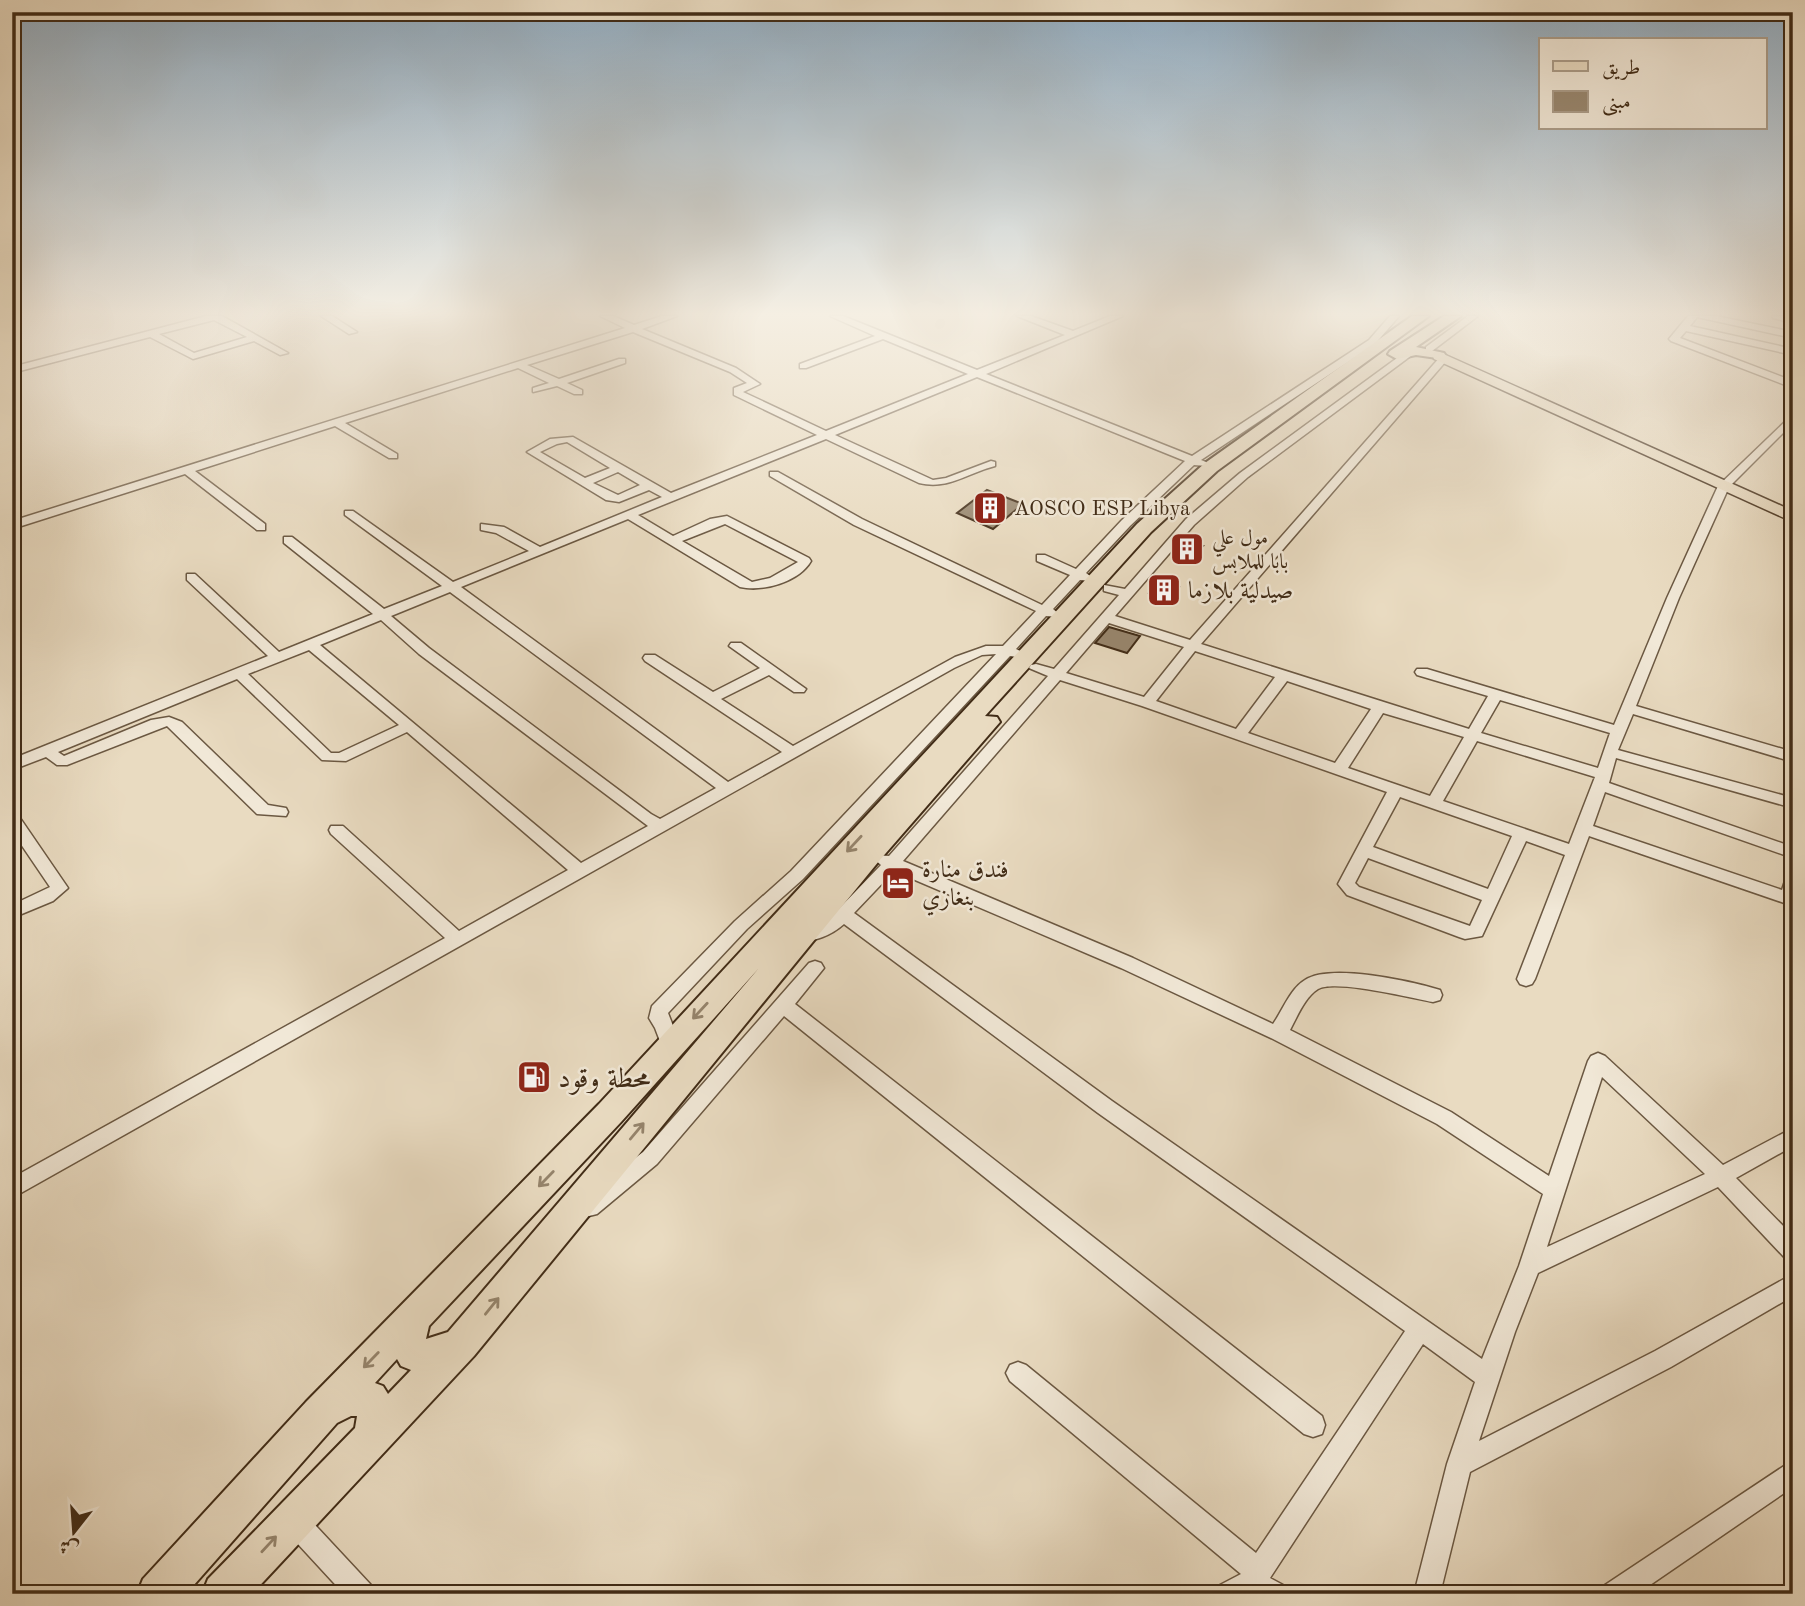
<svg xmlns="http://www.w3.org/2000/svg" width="1805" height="1606" viewBox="0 0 1805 1606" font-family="'Old Standard TT',Amiri,serif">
<rect width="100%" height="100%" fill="#e9dbc1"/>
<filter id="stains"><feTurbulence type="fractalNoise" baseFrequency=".00286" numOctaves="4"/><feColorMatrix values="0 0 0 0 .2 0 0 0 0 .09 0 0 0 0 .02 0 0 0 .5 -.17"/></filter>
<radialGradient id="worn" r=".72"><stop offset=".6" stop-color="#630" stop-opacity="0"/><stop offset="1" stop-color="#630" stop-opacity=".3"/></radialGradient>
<path fill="#98876f" stroke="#412c17" stroke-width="2" d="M987,490L1023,504L993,529L957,513Z
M1184,540L1203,546L1190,558L1173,553Z
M1159,582L1179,587L1169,599L1149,593Z
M1109,627L1140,636L1127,653L1095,643Z"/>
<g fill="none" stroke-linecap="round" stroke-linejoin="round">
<g stroke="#6b5842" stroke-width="3">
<path id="minor" d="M206,316H222L288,353L280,355L254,341L193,359L150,337L12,373V367ZM214,320L247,337L194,353L159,334Z
M321,316H332L357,332L349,334Z
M600,316H613L634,325L662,316H677L642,329L736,368L760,384L743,392L826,431L968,374L883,339L806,368H800V364L875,336L830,316H843L977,370L1065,335L1017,316H1031L1073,331L1110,316H1123L986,374L1192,456L1369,340L1390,316H1399L1375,344L1201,460L1206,462V466L1194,465L1130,526L1086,573L1093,578L1091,581L1080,580L1053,609L1059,614L1057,617L1046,616L1016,649L1031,656L1029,659L1010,656L803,879L747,929L668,1013L680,1044L677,1049L670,1051L663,1049L655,1028L649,1018L652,1006L735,921L791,871L996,654L982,655L954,668L12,1198V1178L445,938L331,834L329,830L331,826H343L459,931L568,870L407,732L346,761L322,760L237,679L58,752L64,756L151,720L169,717L182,722L268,805L286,808L288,812L286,816L257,814L167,726L67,765H57L46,757L12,770V759L268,656L187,580V574H195L279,652L373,614L284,543V537H292L384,609L442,586L345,515V511H353L453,582L529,551L496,533L481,530V524L504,527L540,547L662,497L649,490L619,502L606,500L527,452L550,439L573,437L671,493L817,435L734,395V388L747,383L730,372L633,332L527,365L559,379L619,359H625V363L567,383L582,390V394H574L557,386L533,392V388L549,383L518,368L345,423L397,454V458H389L335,426L195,471L265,524V530H257L185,474L12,529V521L625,328ZM977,377L1185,461L1122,520L1076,569L1045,555H1037V561L1070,575L1042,605L862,519L778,472H770V476L854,525L1036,611L1003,646H986L955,657L793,746L721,699L769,675L794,692H804L806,689L741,643H731L729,646L760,668L713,692L655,655H645L643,658L645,661L782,752L728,782L461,587L628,519L740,587C763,592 799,582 811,561L809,558L727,516L710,519L673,536L638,515L826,439L919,483C949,490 967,473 995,466V462L991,461L946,478L933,480L835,435ZM567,442L610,468L585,478L540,452L557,444ZM618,472L640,485L618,495L593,483ZM725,524L798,562L770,578L752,582L682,541ZM450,592L716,788L660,819L651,814L429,648L391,616ZM381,620L419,654L648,826L581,863L320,645ZM309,650L399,725L339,753H331L248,674Z
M1468,316H1478L1432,351H1426V347Z
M1688,316H1716L1793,332V338L1697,317L1690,326L1793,349V355L1686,331L1680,338L1793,381V388L1671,341L1669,339Z
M1772,316L1793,317V323L1773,318Z
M1408,350L1416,352L1248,477L1194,525L1115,616L1190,640L1441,356H1447V360L1201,644L1469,729L1488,696L1417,675L1415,672L1417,669H1427L1614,725L1667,598L1718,486L1793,414V423L1729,487L1679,598L1636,706L1793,752V762L1633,714L1618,750L1793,798V808L1616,758L1609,783L1793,847V858L1605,792L1593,826L1782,890L1787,875L1793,873V906L1589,836L1535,979L1532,984L1526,986L1520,984L1517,979L1565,855L1526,841L1482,936L1465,939L1459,937L1347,895L1338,884L1387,792L1142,706L1060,680L903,861L1133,958L1273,1024C1283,1010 1290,989 1305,980C1330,963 1411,981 1440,990L1442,995L1440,1000L1433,1002C1412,998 1335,979 1318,989C1305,997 1297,1017 1290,1030L1451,1112L1549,1176L1588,1061L1591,1056L1598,1053L1605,1056L1723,1165L1793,1128V1146L1736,1178L1793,1236V1261L1785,1258L1718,1187L1538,1273L1515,1332L1479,1441L1655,1351L1793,1274V1296L1671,1367L1470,1472L1440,1594H1414L1447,1464L1475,1382L1423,1344L1270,1578L1283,1585L1287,1594H1216L1220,1585L1241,1574L1010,1381L1006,1373L1010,1365L1018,1362L1026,1365L1256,1553L1405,1331L1098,1113L844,924C833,934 813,944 798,939L795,935L798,931L819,925L829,919L881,865L874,859L876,855L889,856L1048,676L1029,668L1031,665L1036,664L1054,669L1119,595L1104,591V585L1125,589L1186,519L1240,473ZM1109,623L1184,647L1144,697L1066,673ZM1195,651L1275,677L1236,729L1156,701ZM1287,681L1371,709L1335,763L1248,733ZM1500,700L1610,733L1598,768L1481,733ZM1383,713L1464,737L1430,796L1348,768ZM1477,741L1595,777L1569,844L1443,801ZM1400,797L1512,836L1488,889L1373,847ZM1368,858L1482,900L1470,926L1359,887L1355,883ZM894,871L1121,968L1273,1039L1437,1124L1543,1194L1519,1266L1482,1359L1112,1101L854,913ZM1602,1077L1705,1174L1547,1247Z
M12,814L18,815L68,888L53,901L12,918V905L50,887L12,831Z
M815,961L821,963L824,968L795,1004L1322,1416L1325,1425L1322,1434L1313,1437L1304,1434L784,1016L657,1164L597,1214L589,1216L581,1214L578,1207L581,1200L643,1152L809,963Z
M1793,1460V1487L1637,1594H1601L1605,1585Z
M294,1508L303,1512L371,1585L375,1594H344L285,1530L281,1521L285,1512Z"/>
</g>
<g stroke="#412c17" stroke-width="3">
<path id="major" d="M1439,352L1793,511V522L1434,359L1433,356Z"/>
</g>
<g stroke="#412c17" stroke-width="4">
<path id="highway" d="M1412,316H1429L1217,471L1151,532L985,716L997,717L1000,722L879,861L474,1356L252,1594H202L208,1579L355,1428L357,1416H351L337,1423L186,1594H137L143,1579L306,1402L599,1104L1137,524L1205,463ZM759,968L448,1332L426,1339L429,1326L621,1122ZM397,1359L401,1366L411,1370L388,1394L383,1386L375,1383Z
M1444,316H1461L1416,347L1444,353L1446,356L1444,359L1416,355L1397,359L1388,354L1390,351Z"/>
</g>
<use href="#minor" fill="#f1e8d7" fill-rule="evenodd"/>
<use href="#major" fill="#e9dbc1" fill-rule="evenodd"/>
<use href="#highway" fill="#e9dbc1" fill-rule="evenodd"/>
</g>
<defs><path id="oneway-shaft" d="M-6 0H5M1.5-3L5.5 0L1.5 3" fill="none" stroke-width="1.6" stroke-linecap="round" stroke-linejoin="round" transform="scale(1.75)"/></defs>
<g stroke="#95846c">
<use href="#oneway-shaft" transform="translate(854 844) rotate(133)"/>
<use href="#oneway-shaft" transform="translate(700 1011) rotate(133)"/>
<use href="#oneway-shaft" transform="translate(637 1131) rotate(-50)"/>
<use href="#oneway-shaft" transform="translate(546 1179) rotate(134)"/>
<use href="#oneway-shaft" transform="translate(492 1306) rotate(-51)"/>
<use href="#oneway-shaft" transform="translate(371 1360) rotate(134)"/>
<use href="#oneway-shaft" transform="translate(269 1544) rotate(-47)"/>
</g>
<linearGradient id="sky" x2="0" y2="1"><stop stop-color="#91acc1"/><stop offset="0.58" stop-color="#f5efe3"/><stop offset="1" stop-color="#f5efe3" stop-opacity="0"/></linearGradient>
<rect width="1805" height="541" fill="url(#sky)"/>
<defs>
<g id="building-square" transform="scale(1.75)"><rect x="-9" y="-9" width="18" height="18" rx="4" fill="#8f2418" stroke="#f1e8d7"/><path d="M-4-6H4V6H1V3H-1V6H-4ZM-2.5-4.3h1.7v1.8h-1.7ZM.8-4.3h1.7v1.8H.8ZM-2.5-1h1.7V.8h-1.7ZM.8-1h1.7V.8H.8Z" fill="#fff"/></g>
<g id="hotel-square" transform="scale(1.75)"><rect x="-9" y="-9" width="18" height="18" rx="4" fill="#8f2418" stroke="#f1e8d7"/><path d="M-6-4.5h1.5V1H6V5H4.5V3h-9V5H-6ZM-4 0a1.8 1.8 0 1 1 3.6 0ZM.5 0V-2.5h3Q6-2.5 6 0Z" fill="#fff"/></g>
<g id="fuel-square" transform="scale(1.75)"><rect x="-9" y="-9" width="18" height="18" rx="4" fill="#8f2418" stroke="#f1e8d7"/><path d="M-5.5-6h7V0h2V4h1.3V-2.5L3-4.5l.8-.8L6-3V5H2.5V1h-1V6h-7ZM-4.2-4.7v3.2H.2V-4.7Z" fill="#fff"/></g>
</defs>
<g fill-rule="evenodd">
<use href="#building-square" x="990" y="508"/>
<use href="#building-square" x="1187" y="549"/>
<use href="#building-square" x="1164" y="590"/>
<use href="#hotel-square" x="898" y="883"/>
<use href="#fuel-square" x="534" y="1077"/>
</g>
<g text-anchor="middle" stroke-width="5" stroke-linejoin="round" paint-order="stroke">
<g font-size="21" fill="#412c17" stroke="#f1e8d7" text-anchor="start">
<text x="1014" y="515">AOSCO ESP Libya</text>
<text x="1212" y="544">مول علي<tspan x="1212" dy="24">بابا للملابس</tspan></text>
</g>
<g font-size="24" fill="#412c17" stroke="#f1e8d7" text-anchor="start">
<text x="1188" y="598">صيدلية بلازما</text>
<text x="922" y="877">فندق منارة<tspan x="922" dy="28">بنغازي</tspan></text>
</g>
<g font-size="28" fill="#412c17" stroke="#f1e8d7" text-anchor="start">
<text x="558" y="1087">محطة وقود</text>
</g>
</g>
<rect width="1805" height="1606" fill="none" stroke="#e9dbc1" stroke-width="42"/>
<rect x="14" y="14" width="1777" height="1578" fill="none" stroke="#412c17" stroke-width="3.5"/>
<rect x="21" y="21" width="1763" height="1564" fill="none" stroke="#412c17" stroke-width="2"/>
<rect x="1539" y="38" width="228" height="91" fill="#f1e8d7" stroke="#ab9d8a" stroke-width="2"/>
<rect x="1553" y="61" width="35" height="10" fill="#e9dbc1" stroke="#ab9d8a" stroke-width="2"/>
<text x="1602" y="74" font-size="21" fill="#412c17">طريق</text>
<rect x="1553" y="91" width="35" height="21" fill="#98876f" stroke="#ab9d8a" stroke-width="2"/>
<text x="1602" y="108" font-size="21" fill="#412c17">مبنى</text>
<g transform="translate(74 1532) rotate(197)" stroke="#f1e8d7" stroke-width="5" paint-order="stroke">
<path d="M0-5L12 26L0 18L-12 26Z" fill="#412c17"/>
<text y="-10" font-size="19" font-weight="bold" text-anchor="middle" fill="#412c17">ش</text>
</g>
<rect width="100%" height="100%" filter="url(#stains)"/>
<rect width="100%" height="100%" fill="url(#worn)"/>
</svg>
